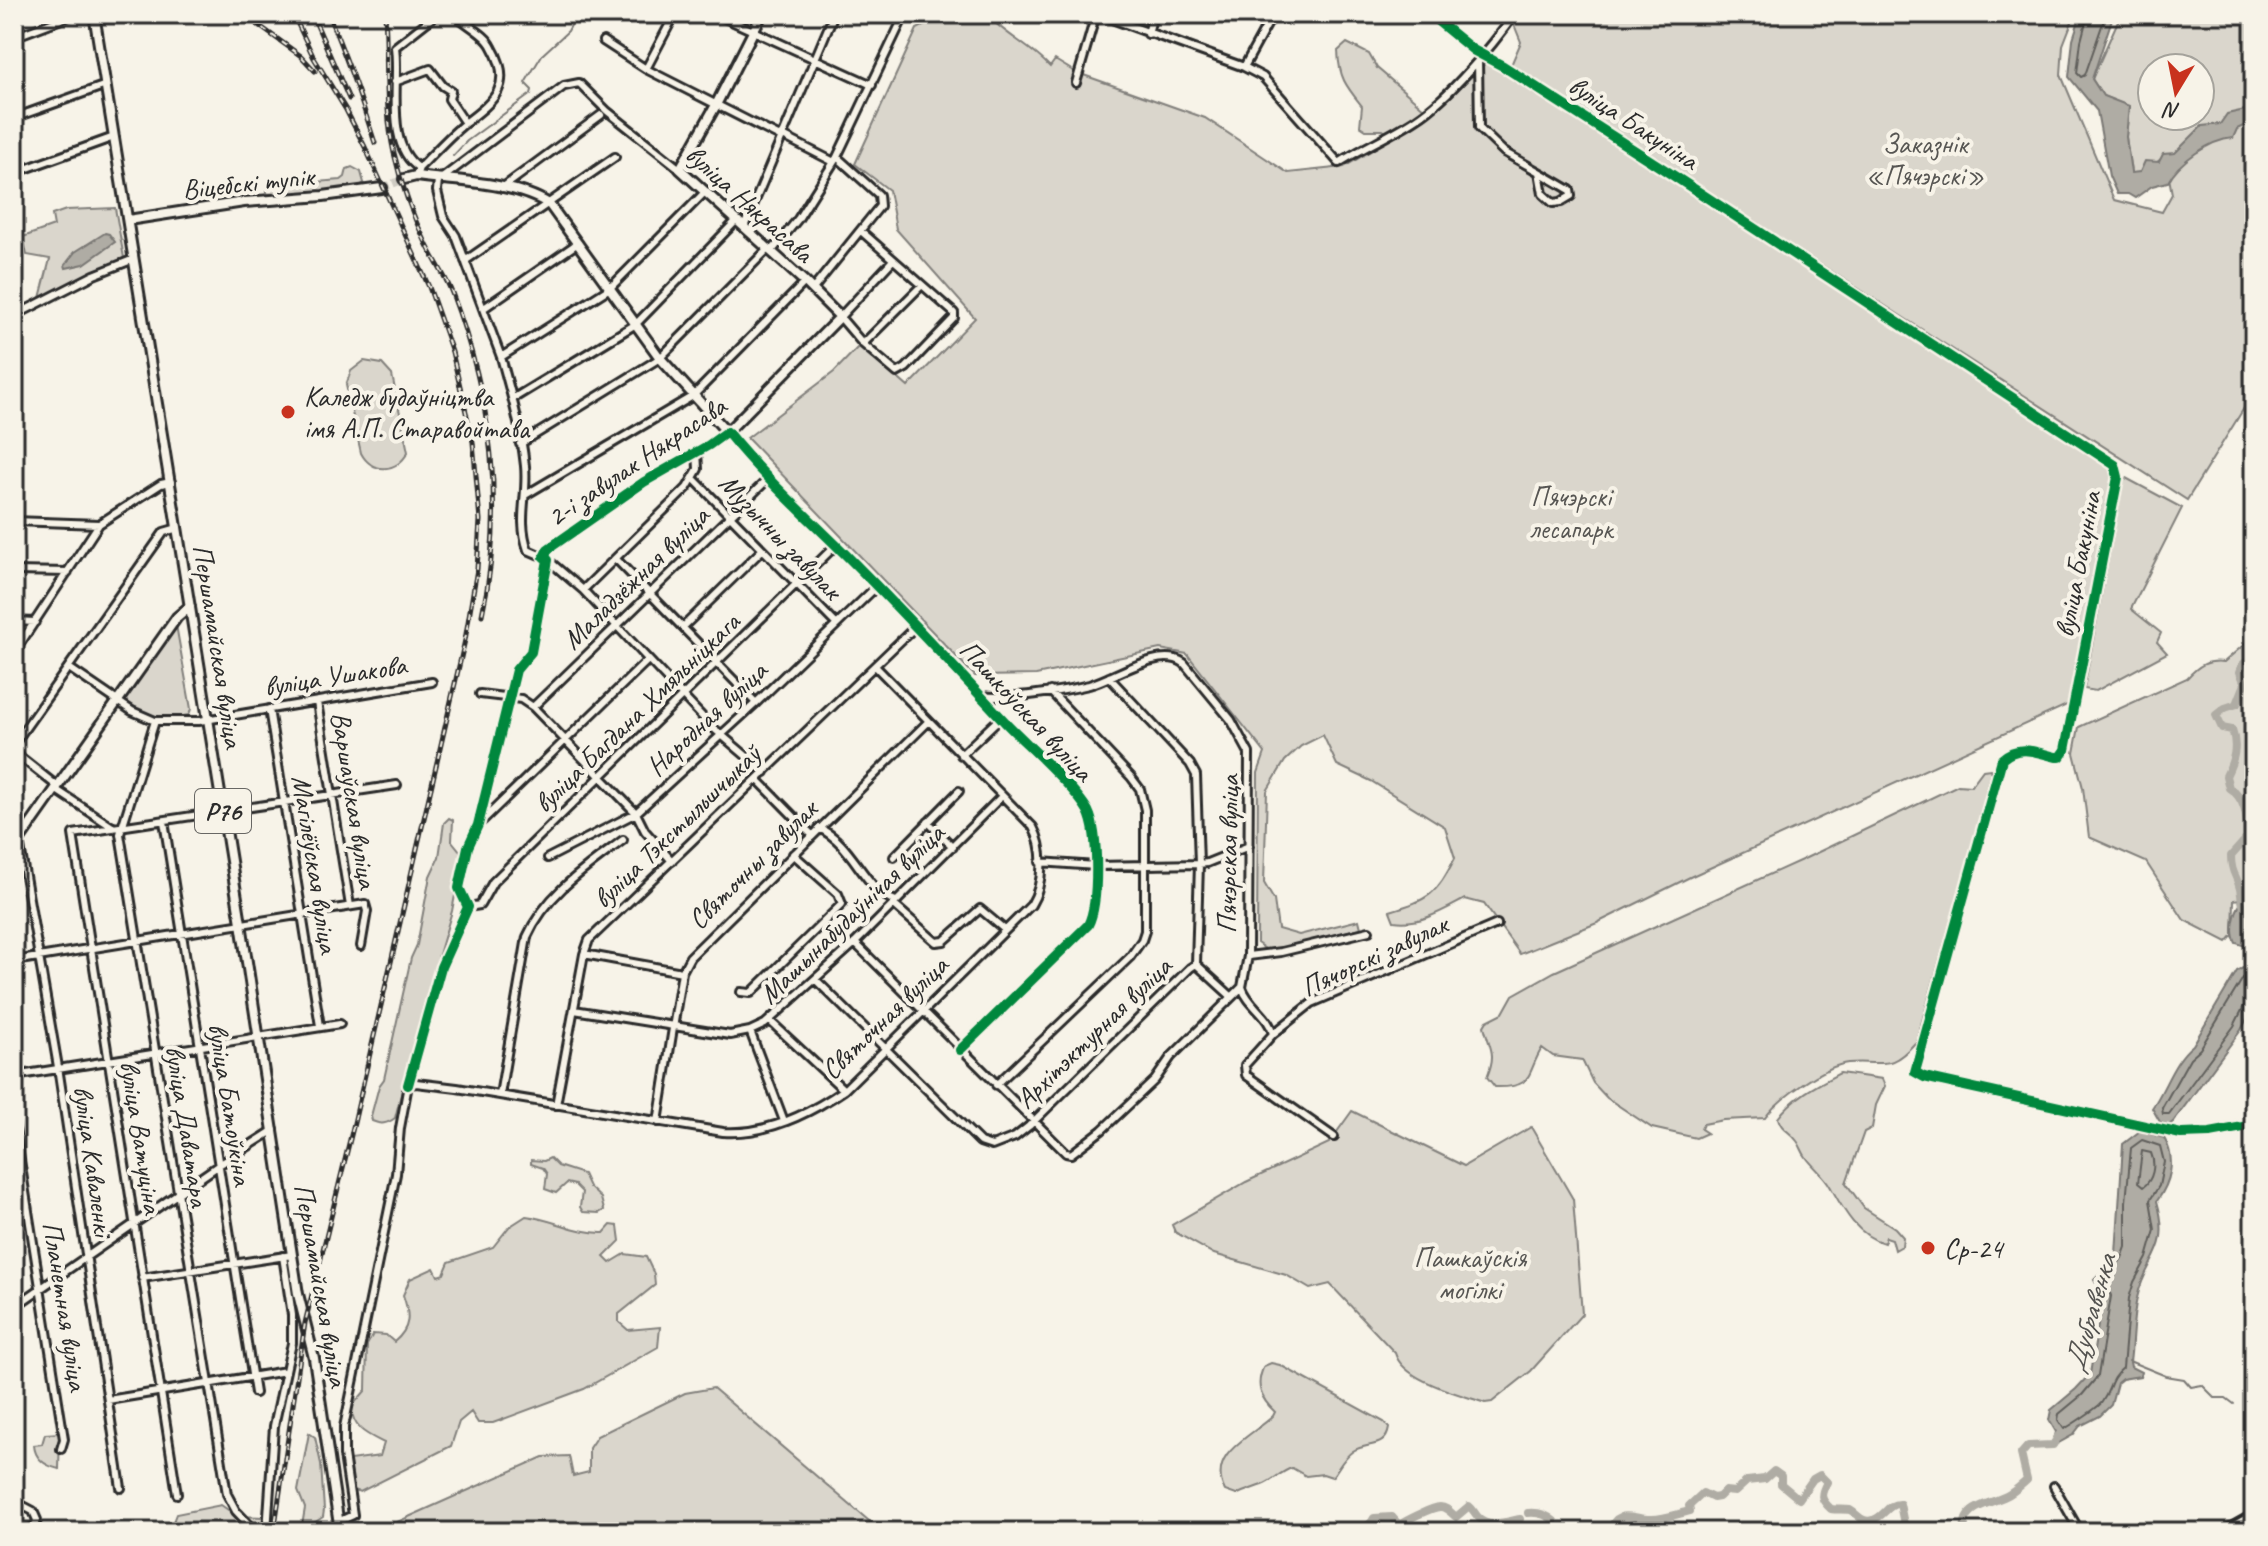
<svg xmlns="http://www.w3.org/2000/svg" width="2268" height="1546" viewBox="0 0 2268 1546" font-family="Caveat,sans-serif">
<rect width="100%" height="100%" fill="#f7f3e8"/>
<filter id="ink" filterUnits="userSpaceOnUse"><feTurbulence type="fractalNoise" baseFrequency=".0125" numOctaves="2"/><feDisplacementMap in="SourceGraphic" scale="16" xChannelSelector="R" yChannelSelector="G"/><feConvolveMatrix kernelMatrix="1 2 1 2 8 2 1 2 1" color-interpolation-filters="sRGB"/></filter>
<g filter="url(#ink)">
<path fill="#dad6cc" stroke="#82807c" stroke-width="2" fill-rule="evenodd" d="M947,14H986C1005,35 1031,46 1050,67L1055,60L1075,72L1205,118L1288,173L1344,167L1392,138L1383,130H1366L1360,126L1362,106C1346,86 1339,78 1338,51L1347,43L1369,54L1377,68L1425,109H1437L1489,60L2115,467L2069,704L1690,877L1597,923L1520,954L1484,904L1465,899C1442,911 1420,925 1394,921L1390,911C1430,899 1436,895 1455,858L1445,827L1371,781L1337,765L1323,735L1301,746L1285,761L1267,791L1264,883L1274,900L1278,929L1299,935L1359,920L1361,928L1268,951L1257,943L1258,773L1265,753L1187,654L1160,649L1036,675L975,676L747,438L834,372L860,345L908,387L975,318L896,229L889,190L855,164L917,29Z
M1519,14H2075L2063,45L2061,75L2114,200L2162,212L2172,194L2165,155C2158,162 2144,175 2131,173L2126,137L2129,107L2103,96L2092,79L2121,14H2254V392L2187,500L1511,65L1521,42L1513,22ZM2152,68H2200V116H2152Z
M352,167L361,172L364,183C349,197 289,196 267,194V190L297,180L304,183L341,180L345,177L347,169Z
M115,208L124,258L40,298L50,259L27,255L23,237L54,226L52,215L66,210Z
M364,361L382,364L392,375L408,452C397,473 372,474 361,453L346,385L351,371Z
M2124,477L2182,508L2131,609L2161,633L2157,642L2167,653L2096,691L2084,689Z
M176,625L191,709L189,715C163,721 144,715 122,702Z
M2254,636V737L2249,757L2254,793V896L2234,900L2233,935L2227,942L2184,920L2146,862L2089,837L2083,788L2074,753L2079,727L2187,678C2199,665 2207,660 2224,662Z
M1990,769L1992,776L1916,1042C1888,1073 1884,1060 1848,1063C1824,1066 1778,1099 1765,1118L1723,1120L1703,1124L1701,1129L1707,1133L1696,1138L1652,1128L1607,1098L1593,1083L1582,1060L1553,1056L1542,1048C1526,1074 1535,1088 1495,1087L1487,1077C1497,1052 1490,1050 1484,1026L1487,1021L1503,1013L1513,995L1554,972L1806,858L1958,785L1971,786L1983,770Z
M449,818L453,820L452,841L460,851L462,859L452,911L423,1008L395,1118C387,1124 381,1125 372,1121L371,1116L379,1086L384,1079L411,958L417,945L430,876L439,857L444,823Z
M1840,1073L1882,1079L1885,1086L1876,1105L1872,1128L1864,1132L1846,1183L1864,1208L1895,1228L1903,1237L1902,1246L1895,1250L1892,1239L1886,1237L1884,1243C1856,1235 1843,1209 1830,1186C1824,1175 1813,1167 1806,1157C1802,1152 1801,1146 1797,1141C1790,1131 1781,1130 1778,1118C1793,1097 1819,1084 1840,1073Z
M1352,1111L1464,1166L1531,1127L1573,1199L1582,1314L1531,1371L1492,1402L1485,1403C1460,1394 1403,1381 1395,1353L1330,1284L1310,1289L1286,1275L1214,1254L1175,1232L1172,1225L1246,1182L1329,1143Z
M550,1158L558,1166L583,1174L589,1187L601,1198L604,1210L599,1213L583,1212L580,1207L582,1192L575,1185L567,1183L556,1193L545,1189L547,1174L543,1168L531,1164V1160L544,1161Z
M526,1216C552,1219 578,1234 604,1233L611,1225L618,1226L620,1241L604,1257L610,1263L625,1254L646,1257L654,1274L655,1285L619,1314V1322L628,1330L660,1327L658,1347L584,1389L493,1423H478L471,1412L459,1422L451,1446L360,1492L351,1489L349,1460L380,1456L384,1443C366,1434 353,1429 351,1407L366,1390L367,1345L373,1334L386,1335L394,1342C411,1328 410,1315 403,1295L410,1279L434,1268L438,1276L444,1274L449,1262L493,1247L509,1227Z
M1271,1363L1280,1365L1384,1422L1389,1428C1386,1449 1368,1442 1353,1451C1343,1458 1339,1468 1332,1477L1323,1474L1306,1476L1292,1468C1280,1472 1273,1481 1262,1485C1251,1489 1246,1490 1236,1495L1225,1491C1206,1454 1252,1436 1273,1416L1275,1412C1260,1398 1255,1385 1264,1366Z
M713,1388L882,1532H375L543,1457L569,1456L573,1476L589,1472V1448L597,1436L685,1393Z
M60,1433L59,1469C46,1466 35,1460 34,1445L42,1444L45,1434Z
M309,1433L315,1437L321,1464L324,1510L323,1517L314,1523L313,1532H301L305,1508L298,1491Z
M221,1505L237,1516L263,1517V1532H169L176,1514Z"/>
<path fill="#afaca4" stroke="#7a7874" stroke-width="2" d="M2081,14H2117L2112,19L2092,79L2103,96L2129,106L2126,137L2131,173L2140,172L2145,161L2159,162L2163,154L2175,153L2202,126L2220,124L2227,114L2254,108V121L2237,129L2233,138C2210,140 2178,162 2168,182L2152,186L2135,198L2128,194H2117L2109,176L2097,111L2069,77L2073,39Z
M105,233L109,234L115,242L84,264L66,268L65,265L75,252Z
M2242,902L2254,905V958L2251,957L2249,947L2236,943C2230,932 2234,911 2242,902Z
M2249,965L2254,968V1006L2241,1030L2173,1122L2169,1125L2160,1122L2152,1108C2166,1088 2173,1061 2193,1045L2237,971Z
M2140,1131L2164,1138C2177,1160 2170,1183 2157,1201C2172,1253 2146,1256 2137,1298C2132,1319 2133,1341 2130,1362L2131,1367L2141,1372L2140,1376L2122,1379L2117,1383L2111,1405L2100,1416L2080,1426L2073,1435L2055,1445L2053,1443L2056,1432L2049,1420L2051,1410L2076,1389L2090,1374L2103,1295L2094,1280L2107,1267L2116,1254L2123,1144Z"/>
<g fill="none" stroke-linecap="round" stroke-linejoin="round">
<path stroke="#605f5b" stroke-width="2" d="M2088,14L2081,41L2077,73L2081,77L2085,75L2106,14
M2254,974L2243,978L2200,1049L2190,1058L2162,1108L2163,1114H2169L2234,1026L2244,1006L2254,1002
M2142,1140L2160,1146L2164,1162L2159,1186L2150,1200L2155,1230L2147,1258L2134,1282L2129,1298L2123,1368C2108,1380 2112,1388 2102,1402C2099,1407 2070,1426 2064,1429L2058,1420L2059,1414L2082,1395L2098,1376L2111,1296L2106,1280L2122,1258L2126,1247V1202L2131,1148Z
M2142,1151L2151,1153C2156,1165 2153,1180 2143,1187L2138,1183Z"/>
<path stroke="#7a7874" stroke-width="2" d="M453,156L467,141L531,94L532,90L525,83L542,55L568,31L577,14
M2129,1361L2166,1376L2184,1379L2191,1387L2202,1385L2215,1398H2226L2234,1404"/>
<path stroke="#afaca4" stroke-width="8" d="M2245,909C2241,902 2242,898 2240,889C2237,875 2231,874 2231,856L2248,837C2247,818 2246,798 2229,788L2226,776C2234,760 2238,747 2232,730L2222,728L2216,715L2225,708L2237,704L2245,684L2240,672L2243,664L2254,657
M1528,1513C1538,1512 1547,1515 1554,1521V1527L1561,1532
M1346,1532C1357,1530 1369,1529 1374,1518L1392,1517L1399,1525C1405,1521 1432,1507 1440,1507C1447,1507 1451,1513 1456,1517L1469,1506C1473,1509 1475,1514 1478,1517C1488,1528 1508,1521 1520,1519
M1609,1532C1618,1506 1633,1520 1652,1519C1665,1519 1677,1514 1690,1511L1689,1506L1703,1493L1713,1498L1719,1497L1725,1491L1735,1492L1747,1481L1765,1479L1774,1471L1781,1476V1484L1799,1499L1813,1479L1820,1475L1827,1482C1820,1495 1820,1499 1831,1509C1836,1510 1845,1509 1850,1510C1859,1515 1861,1523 1873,1520C1885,1516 1888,1503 1900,1504L1905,1529L1919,1532
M1965,1532C1961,1506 1988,1505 2006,1496C2014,1492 2020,1486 2027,1480L2021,1454L2028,1446L2053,1445L2059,1435"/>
<path stroke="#cecbc2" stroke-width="8" stroke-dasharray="8 4" stroke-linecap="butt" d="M382,188L404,179"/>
<g stroke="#2b2b2b" stroke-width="12">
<path id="minor" d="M716,14L872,85
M1098,14L1244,67L1263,77L1339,163C1364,147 1392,135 1416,119C1449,98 1492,46 1515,14
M1429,14L1473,50L1503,66L1665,170L2115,465L2118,477L2065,750L2060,757H2056C2035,752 2019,744 2002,759L1915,1072L1924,1077L2181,1134L2210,1133L2254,1125
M1148,34L1153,14
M14,37L75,14
M603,41L646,69L780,137
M1478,58L1479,128L1504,152L1539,172L1543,194L1553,203L1561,202L1571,196L1570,190L1539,172
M1244,67L1273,14
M646,69L675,14
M395,82L430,69L443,86L451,91L449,99L465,123
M1076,83L1096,14
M14,118L106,85
M781,135L834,162
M419,168C384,145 400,82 395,47L437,14
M14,173L114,137
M416,176L419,168C434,153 448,137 464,124C492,102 515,87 492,47C486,34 466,25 455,14
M438,179L437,191L443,216L456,236L501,357
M441,179L564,86L579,83L607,111L680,169
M502,188L601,115
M744,227L834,14
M861,231L954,313V318L906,368L897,373L863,344L840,317L893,260
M771,252L798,219L837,157L905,14
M465,261L615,157
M813,289L880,206L879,195L837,157
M484,308L578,243
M14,316L94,275L134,259
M863,344L922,285
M514,398L636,324L737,220
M520,444L660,358L768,249
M694,479L836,624
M527,494L693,396L805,282
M14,521L99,524
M544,557L528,550C517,518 528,497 525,466C521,428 511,393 501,357L610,288L705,192
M548,560L583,590L711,726L765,772
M617,560L756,703
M14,571L68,572
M583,590L687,488L698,469L697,451
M14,621L35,622
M683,627L762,550
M14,653L99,524L161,484L171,482
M69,668L132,711L155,721H199L432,682
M480,694L521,699L533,707L636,813L645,831L672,861
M317,702L350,906
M533,707L768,479
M269,709L320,1026
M155,721L120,834L227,1494L236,1511L256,1532
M14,744L164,532L178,528
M14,752L57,786
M961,755L1001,717
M758,780L812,835
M55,789L114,828
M164,821L255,1393
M928,822L953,847
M478,825L648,660
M819,828C854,844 864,891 896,901
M19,841L58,1067L121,1488
M894,857L959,791
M548,858L636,813L756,703L877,586
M1040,862L1096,866L1199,864L1207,863L1249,846
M893,904L936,942L944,941L980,909L1005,930
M468,907L480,905L493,882L836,545
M855,943L1066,1153L1071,1154L1102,1130L1155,1080L1171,1057L1242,987L1248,956L1249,753L1231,720L1184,663C1159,646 1115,678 1089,685C1063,691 1008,700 982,696
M584,954L682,972
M1248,956L1281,952L1369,931
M14,961L365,904L367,911L361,946
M1196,964L1232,997
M816,980L980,1142L992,1146L1015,1137L1029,1126L1190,968L1196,964L1199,864L1196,775L1190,764L1109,677
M1242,987C1248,1006 1269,1015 1273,1034L1245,1065L1246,1075L1334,1137
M741,992L751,993L842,904L838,894L793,854
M574,1010L730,1035L750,1031L765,1024L855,943L1002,796
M770,1021L844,1090
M750,1031L784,1121
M1273,1034L1312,1003L1497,924
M14,1076L340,1024
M408,1085L441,967L468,907L459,888L468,847L478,825L516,670L531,652L548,560L544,557L548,549L644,482L709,445L727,432C764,478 808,517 850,559C903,612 954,667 1005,722C1027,745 1074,786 1088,811C1099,833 1099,904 1088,925L960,1050
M996,1085L1130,957L1142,940L1145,931V810L1140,789L1131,777L1050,691
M500,1095L527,937C546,894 586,868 623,840
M556,1105L584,954L589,940L915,627
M14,1122L64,1439L61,1449
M658,1122L682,972L690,957L929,721
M142,1278L292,1255
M14,1307L219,1165L274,1130
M14,1384V1385
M108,1400L286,1371
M2054,1486L2080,1532
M177,1494L73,834L397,785
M14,1501L33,1511L37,1520L35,1526L22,1532
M338,1522L353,1515L344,1455V1427L396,1174L400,1128L408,1085L416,1083L457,1088L723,1132C766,1135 809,1114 844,1090L1031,905C1044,884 1045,849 1033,827L875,666
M267,1532L274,1426L292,1343V1315L283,1256
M2187,1532H2199
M2222,1532L2254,1514"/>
</g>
<g stroke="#2b2b2b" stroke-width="14">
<path id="major" d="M94,14L241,923L298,1294L314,1358L340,1532
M404,179L416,176C456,181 515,182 549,204L660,358L727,432L840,317L805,282L680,169L716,105L762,14
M128,220L244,202L323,196L382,188
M14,848L177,617L190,606"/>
</g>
<use href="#minor" stroke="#f7f3e8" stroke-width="6"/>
<use href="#major" stroke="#f7f3e8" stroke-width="8"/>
<g stroke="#2b2b2b" stroke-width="5">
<path id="rail" d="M243,14L301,56L315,71
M312,14L349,99
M328,14C346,56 361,99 375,143
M385,14C388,59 384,109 394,153C401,184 413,217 427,245C435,261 446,277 452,293C491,396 506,507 482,615
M274,1532L305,1323L354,1123L465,640L477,569L480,520L473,442L452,352L429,287L365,147L346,110L314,58L293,14"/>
</g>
<use href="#rail" stroke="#f7f3e8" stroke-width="2" stroke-dasharray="6" stroke-linecap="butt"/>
<g stroke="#f7f3e8" stroke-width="15">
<path id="cycleway" d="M1429,14L1473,50L1503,66L1665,170L2115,465L2118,477L2065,750L2060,757H2056C2035,752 2019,744 2002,759L1915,1072L1924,1077L2181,1134L2210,1133L2254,1125
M408,1085L441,967L468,907L459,888L468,847L478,825L516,670L531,652L548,560L544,557L548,549L644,482L709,445L727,432C764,478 808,517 850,559C903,612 954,667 1005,722C1027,745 1074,786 1088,811C1099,833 1099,904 1088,925L960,1050"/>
</g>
<use href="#cycleway" stroke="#00873e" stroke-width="10"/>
</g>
</g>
<g fill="#c8321e" stroke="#f7f3e8" stroke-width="3">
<circle cx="288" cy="412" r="8"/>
<circle cx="1928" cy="1248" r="8"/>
</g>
<g text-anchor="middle" stroke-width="8" stroke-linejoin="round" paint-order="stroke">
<rect fill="#f7f3e8" stroke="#686764" stroke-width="2" x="195" y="789" width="56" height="44" rx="6"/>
<g font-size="26" font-weight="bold" fill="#2b2b2b">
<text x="223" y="820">Р76</text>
</g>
<g font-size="28" fill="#2b2b2b" stroke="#f7f3e8">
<text transform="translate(1634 122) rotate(33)" y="10">вуліца Бакуніна</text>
<text transform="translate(248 182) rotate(-6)" y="10">Віцебскі тупік</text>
<text transform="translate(750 203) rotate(42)" y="10">вуліца Някрасава</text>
<text transform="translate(636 461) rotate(-34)" y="10">2-і завулак Някрасава</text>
<text transform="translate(781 536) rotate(46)" y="10">Музычны завулак</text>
<text transform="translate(2077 564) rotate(-79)" y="10">вуліца Бакуніна</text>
<text transform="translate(635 577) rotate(-44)" y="10">Маладзёжная вуліца</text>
<text transform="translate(219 646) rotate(81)" y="10">Першамайская вуліца</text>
<text transform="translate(335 675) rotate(-9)" y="10">вуліца Ушакова</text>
<text transform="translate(1027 710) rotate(47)" y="10">Пашкоўская вуліца</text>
<text transform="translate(636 712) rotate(-44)" y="10">вуліца Багдана Хмяльніцкага</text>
<text transform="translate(706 718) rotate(-43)" y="10">Народная вуліца</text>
<text transform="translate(355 800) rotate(81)" y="10">Варшаўская вуліца</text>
<text transform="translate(676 826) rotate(-44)" y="10">вуліца Тэкстыльшчыкаў</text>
<text transform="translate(1227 854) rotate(-89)" y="10">Пячэрская вуліца</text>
<text transform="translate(316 864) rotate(81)" y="10">Магілёўская вуліца</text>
<text transform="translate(752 864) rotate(-45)" y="10">Святочны завулак</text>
<text transform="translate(851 913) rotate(-44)" y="10">Машынабудаўнічая вуліца</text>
<text transform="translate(1374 955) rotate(-25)" y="10">Пячорскі завулак</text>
<text transform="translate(884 1017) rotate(-44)" y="10">Святочная вуліца</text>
<text transform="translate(1093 1032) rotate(-44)" y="10">Архітэктурная вуліца</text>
<text transform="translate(231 1104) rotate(81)" y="10">вуліца Батоўкіна</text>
<text transform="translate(188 1126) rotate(81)" y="10">вуліца Даватара</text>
<text transform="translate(142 1137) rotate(81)" y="10">вуліца Ватуціна</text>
<text transform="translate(94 1161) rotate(82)" y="10">вуліца Каваленкі</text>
<text transform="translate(322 1285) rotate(80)" y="10">Першамайская вуліца</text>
<text transform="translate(66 1306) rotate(81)" y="10">Планетная вуліца</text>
</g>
<g font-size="28" fill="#575653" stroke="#f7f3e8">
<text x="1925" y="153">Заказнік<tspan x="1925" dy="32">«Пячэрскі»</tspan></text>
<text x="1571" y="506">Пячэрскі<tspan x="1571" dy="32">лесапарк</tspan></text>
<text x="1470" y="1267">Пашкаўскія<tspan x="1470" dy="32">могілкі</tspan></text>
</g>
<g font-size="28" fill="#2b2b2b" stroke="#f7f3e8" text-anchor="start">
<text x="304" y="406">Каледж будаўніцтва<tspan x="304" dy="32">імя А.П. Старавойтава</tspan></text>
<text x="1944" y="1258">Ср-24</text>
</g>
<g font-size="30" font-style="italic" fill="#53524f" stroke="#f7f3e8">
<text transform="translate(2090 1313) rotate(-74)" y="10">Дубравенка</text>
</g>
</g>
<rect width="2268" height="1546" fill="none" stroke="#f7f3e8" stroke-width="48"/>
<rect x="24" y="24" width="2220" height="1498" fill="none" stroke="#2b2b2b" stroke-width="3" filter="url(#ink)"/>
<g transform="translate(2176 92) rotate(190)"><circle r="38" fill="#f7f3e8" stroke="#a5a39c" stroke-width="2"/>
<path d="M0-6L14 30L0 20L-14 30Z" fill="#c8321e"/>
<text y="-12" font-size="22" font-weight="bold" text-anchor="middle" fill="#2b2b2b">N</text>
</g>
</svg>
